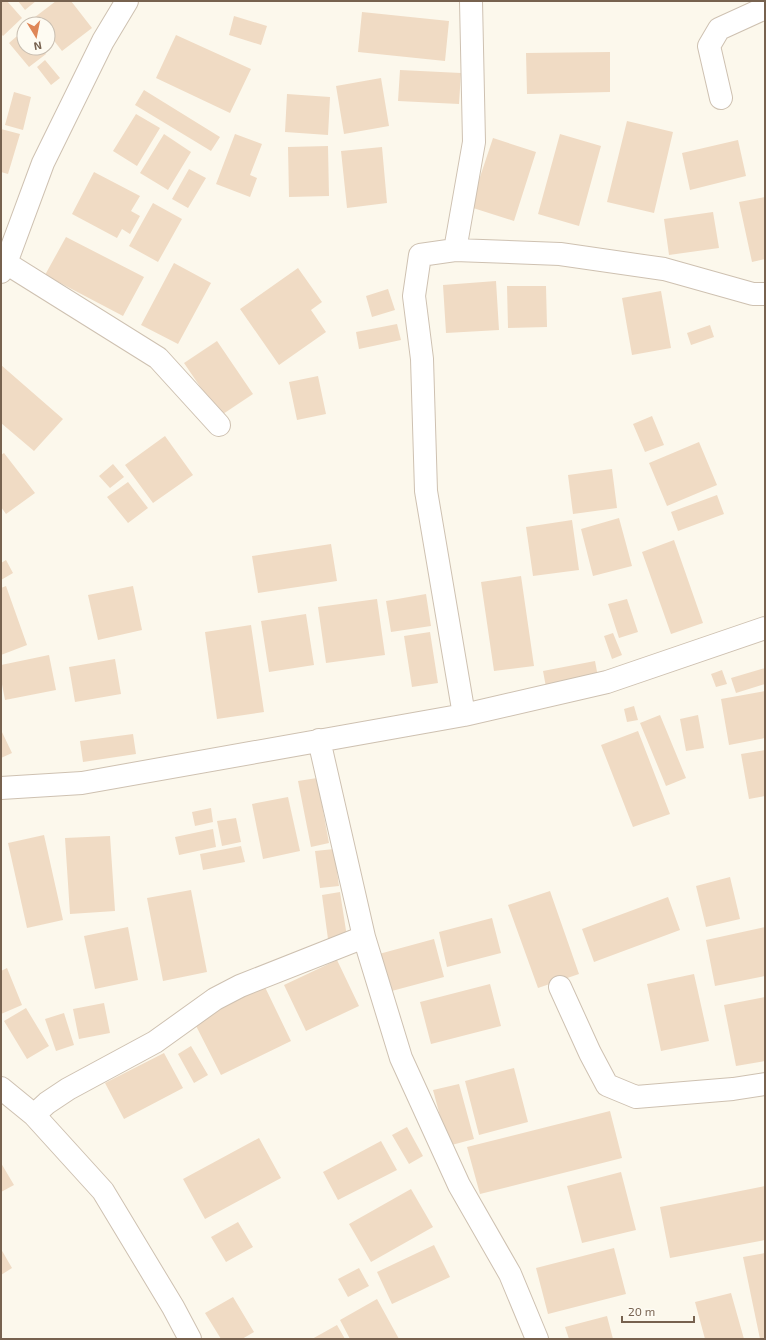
<svg xmlns="http://www.w3.org/2000/svg" width="766" height="1340" viewBox="0 0 766 1340" font-family="'Exo 2',sans-serif">
<rect width="100%" height="100%" fill="#fcf8ec"/>
<path fill="#f0dbc4" d="M1,1H7L22,18L3,36L1,34Z
M18,1H36L25,10Z
M56,1H71L92,28L62,51L48,33V24H41L35,17Z
M362,12L449,21L445,61L358,52Z
M234,16L267,26L261,45L229,35Z
M24,30V48H41L46,54L29,67L9,43Z
M176,35L251,69L230,113L156,78Z
M610,52V92L527,94L526,53Z
M45,60L60,78L51,85L37,67Z
M400,70L461,73L459,104L398,101Z
M381,78L389,126L344,134L336,86Z
M144,90L220,137L211,151L135,105Z
M14,92L31,97L23,130L5,125Z
M287,94L330,97L328,135L285,132Z
M136,114L160,128L137,166L113,151Z
M627,121L673,132L654,213L607,202Z
M1,129L20,134L8,174L1,172Z
M164,134L191,152L168,190L140,173Z
M235,134L262,144L250,175L257,178L250,197L216,184Z
M560,134L601,146L579,226L538,214Z
M493,138L536,152L514,221L470,207Z
M738,140L746,176L690,190L682,153Z
M328,146L329,196L289,197L288,147Z
M382,147L387,203L347,208L341,151Z
M189,169L206,178L188,208L172,199Z
M94,172L140,196L131,211L140,216L130,234L122,229L117,238L72,214Z
M765,197V259L752,262L739,202Z
M153,203L182,219L158,262L129,246Z
M713,212L719,248L669,255L664,219Z
M66,237L144,277L123,316L45,275Z
M174,263L211,283L178,344L141,325Z
M298,268L322,302L311,310L326,332L279,365L240,309Z
M496,281L499,330L446,333L443,285Z
M507,286H546L547,327L508,328Z
M388,289L395,310L372,317L366,296Z
M661,291L671,348L632,355L622,298Z
M397,324L401,340L359,349L356,332Z
M710,325L714,337L691,345L687,333Z
M217,341L253,394L220,416L184,363Z
M1,365L63,419L34,451L1,423Z
M318,376L326,414L297,420L289,382Z
M652,416L664,445L645,452L633,424Z
M165,436L193,475L153,503L125,465Z
M699,442L717,485L667,506L649,463Z
M4,453L35,493L6,514L1,507V455Z
M113,464L124,477L110,488L99,476Z
M612,469L617,508L573,514L568,475Z
M128,482L148,508L128,523L107,497Z
M717,495L724,514L678,531L671,512Z
M619,518L632,566L593,576L581,529Z
M572,520L579,570L533,576L526,527Z
M674,540L703,623L671,634L642,552Z
M331,544L337,581L258,593L252,556Z
M6,560L13,573L1,580V563Z
M521,576L534,666L494,671L481,582Z
M6,586L27,645L1,655V588Z
M133,586L142,630L98,640L88,595Z
M426,594L431,626L391,632L386,601Z
M377,599L385,655L326,663L318,607Z
M627,599L638,632L619,638L608,604Z
M306,614L314,665L269,672L261,621Z
M251,625L264,712L217,719L205,632Z
M430,632L438,683L412,687L404,636Z
M613,633L622,655L612,659L604,636Z
M49,655L56,690L5,700L1,679V665Z
M115,659L121,694L75,702L69,667Z
M595,661L598,677L546,687L543,671Z
M765,668V684L736,693L731,678Z
M722,670L727,684L716,687L711,674Z
M765,691V738L729,745L721,699Z
M634,706L638,720L627,722L624,709Z
M660,715L686,778L666,786L640,723Z
M698,715L704,748L686,751L680,719Z
M1,730L12,753L1,758Z
M638,731L670,814L633,827L601,745Z
M133,734L136,754L83,762L80,741Z
M765,750V796L749,799L741,754Z
M317,778L329,843L311,847L298,781Z
M288,797L300,851L263,859L252,804Z
M211,808L213,822L195,826L192,812Z
M236,818L241,842L222,846L217,821Z
M213,829L216,847L179,855L175,837Z
M44,835L63,920L27,928L8,843Z
M110,836L115,911L70,914L65,838Z
M241,846L245,862L203,870L200,854Z
M334,849L339,886L320,888L315,851Z
M730,877L740,919L706,927L696,886Z
M191,890L207,972L163,981L147,898Z
M550,891L579,974L538,988L508,905Z
M340,892L347,937L328,939L322,895Z
M668,897L680,930L594,962L582,929Z
M492,918L501,953L447,967L439,932Z
M128,927L138,980L95,989L84,936Z
M765,927V976L715,986L706,940Z
M434,939L444,977L388,992L379,954Z
M337,960L359,1006L306,1031L284,985Z
M7,968L22,1005L1,1014V971Z
M694,974L709,1041L661,1051L647,984Z
M263,983L291,1041L221,1075L192,1018Z
M490,984L501,1026L431,1044L420,1002Z
M765,997V1061L736,1066L724,1005Z
M104,1003L110,1033L79,1039L73,1009Z
M26,1008L49,1046L27,1059L4,1021Z
M64,1013L74,1045L56,1051L45,1019Z
M191,1046L208,1075L194,1083L178,1054Z
M164,1053L183,1088L124,1119L105,1083Z
M514,1068L528,1122L479,1135L465,1081Z
M459,1084L474,1139L448,1146L433,1090Z
M610,1111L622,1158L480,1194L467,1147Z
M407,1127L423,1156L409,1164L392,1135Z
M259,1138L281,1178L205,1219L183,1179Z
M381,1141L397,1170L338,1200L323,1172Z
M1,1163L14,1185L1,1192Z
M621,1172L636,1230L582,1243L567,1186Z
M765,1186V1240L670,1258L660,1207Z
M411,1189L433,1227L371,1262L349,1224Z
M238,1222L253,1247L226,1262L211,1237Z
M434,1245L450,1277L392,1304L377,1272Z
M614,1248L626,1294L548,1314L536,1268Z
M1,1249L12,1268L1,1275Z
M765,1253V1338L760,1339L743,1257Z
M359,1268L369,1286L348,1297L338,1279Z
M731,1293L744,1339H705L695,1302Z
M233,1297L254,1332L242,1339H221L205,1313Z
M377,1299L399,1339H350L340,1320Z
M607,1316L613,1339H569L565,1327Z
M337,1325L345,1339H312Z"/>
<g fill="none" stroke-linecap="round" stroke-linejoin="round">
<g stroke="#cec1b1" stroke-width="24">
<path id="minor" d="M721,98L709,46L719,29L765,8
M455,250L474,142L471,1
M6,263L158,358L219,425
M1,272L6,263L43,163L103,41L127,1
M464,715L426,491L422,359L414,296L420,255L455,250L560,254L664,269L753,294H765
M319,740L364,937L401,1058L459,1185L510,1274L537,1339
M1,788L82,783L464,715L607,682L765,628
M560,987L590,1053L607,1085L636,1097L733,1089L765,1084
M1,1088L34,1115L103,1191L173,1307L190,1339
M34,1115L47,1103L68,1089L155,1042L215,999L240,986L364,937"/>
</g>
<use href="#minor" stroke="#fff" stroke-width="22"/>
</g>
<rect width="766" height="1340" fill="none" stroke="#77624f" stroke-width="4"/>
<g transform="translate(36 36) rotate(170)"><circle r="19" fill="#fefbf2" stroke="#c8beb1"/>
<path d="M0-3L7 15L0 10L-7 15Z" fill="#df8758"/>
<text y="-6" font-size="11" font-weight="bold" text-anchor="middle" fill="#77624f">N</text>
</g>
<path d="M622 1316v6h72v-6" fill="none" stroke="#77624f" stroke-width="2"/>
<text x="628" y="1316" font-size="12" fill="#77624f" stroke="#fefbf2" stroke-width="3" paint-order="stroke">20 m</text>
</svg>
